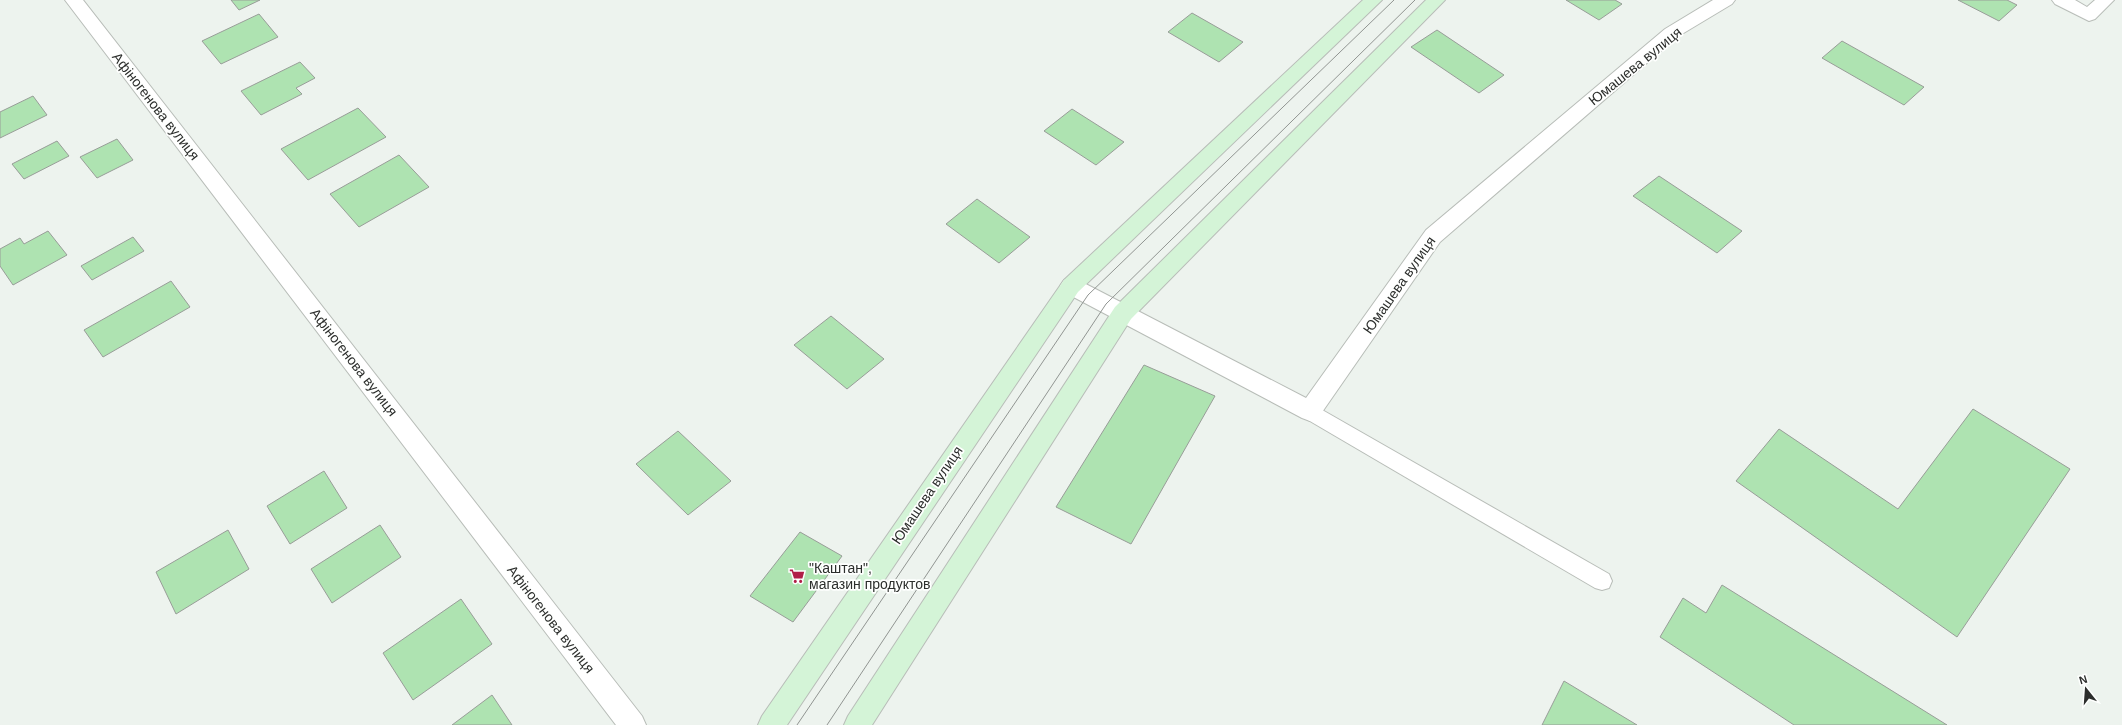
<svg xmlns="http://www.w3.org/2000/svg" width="2122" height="725" viewBox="0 0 2122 725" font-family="Arial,sans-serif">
<rect width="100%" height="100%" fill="#edf3ee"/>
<path fill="#aee3b1" stroke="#989d98" d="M231,0H260L239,10Z
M1566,0H1615L1622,4L1599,20Z
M1958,0H2007L2017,5L1999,21Z
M1192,13L1243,42L1219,62L1168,32Z
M259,14L278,37L221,64L202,41Z
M1437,30L1504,75L1479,93L1411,47Z
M1842,41L1924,87L1904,105L1822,58Z
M300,62L315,78L296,88L302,94L261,115L241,91Z
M33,96L47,115L0,138V112Z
M358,108L386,137L308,180L281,149Z
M1072,109L1124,142L1096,165L1044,131Z
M117,139L133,160L97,178L80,157Z
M57,141L69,156L24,179L12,164Z
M399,155L429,187L359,227L330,194Z
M1659,176L1742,231L1717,253L1633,196Z
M977,199L1030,237L999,263L946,224Z
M48,231L67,255L13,285L0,266V249L20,238L24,244Z
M133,237L144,251L92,280L81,266Z
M171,281L190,307L103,357L84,330Z
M831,316L884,359L847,389L794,345Z
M1144,365L1215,396L1131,544L1056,507Z
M1973,409L2070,469L1957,637L1736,481L1779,429L1898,509Z
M678,431L731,481L688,515L636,464Z
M324,471L347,508L290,544L267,506Z
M380,525L401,557L332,603L311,569Z
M228,530L249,569L176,614L156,572Z
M800,532L842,556L793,622L750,596Z
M1722,585L1947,725H1794L1660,637L1683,598L1706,613Z
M461,599L492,644L413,700L383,653Z
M1564,681L1637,725H1542Z
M492,695L512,725H452Z"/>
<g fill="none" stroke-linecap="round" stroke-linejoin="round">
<g stroke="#b8bdb8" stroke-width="2">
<path id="service" d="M1310,403L1609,574L1612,581L1609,588L1602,590L1595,588L1303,417L1301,411L1303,405Z"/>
</g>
<g stroke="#b8bdb8" stroke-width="2">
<path id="minor" d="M65,0H83L642,716L646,725H616Z
M1713,0H1735L1732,4L1677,37L1440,242L1318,418L1310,421L1302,418L1064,292L1060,286L1064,280L1071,278L1078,280L1306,398L1426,230L1665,29Z
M2052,0H2075L2087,7L2095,0H2114L2095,19L2089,21L2055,4Z"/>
</g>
<g stroke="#b8bdb8" stroke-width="2">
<path id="secondary" d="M1363,0H1382L1078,292L787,725H758L762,716L1064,280Z
M1426,0H1445L1131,319L872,725H844L848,716L1115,307Z"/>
</g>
<use href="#service" fill="#fff" fill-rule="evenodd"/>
<use href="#minor" fill="#fff" fill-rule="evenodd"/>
<use href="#secondary" fill="#d4f4d7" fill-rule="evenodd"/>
<path stroke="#919592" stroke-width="1" d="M797,725L1088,295L1394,0
M827,725L1106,304L1415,0"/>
</g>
<defs>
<g id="supermarket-bare" transform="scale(1.2)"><path d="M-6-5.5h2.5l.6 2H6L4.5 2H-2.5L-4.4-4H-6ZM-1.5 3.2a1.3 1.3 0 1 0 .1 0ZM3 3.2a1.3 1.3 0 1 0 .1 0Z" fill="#b01e47" stroke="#fefffe" stroke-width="2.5" paint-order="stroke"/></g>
</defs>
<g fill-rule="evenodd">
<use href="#supermarket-bare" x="797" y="576"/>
</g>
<g text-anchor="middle" stroke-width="3.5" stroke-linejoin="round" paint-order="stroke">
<g font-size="14" fill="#2c2e2c" stroke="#fefffe">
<text transform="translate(1635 66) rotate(-39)" y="5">Юмашева вулиця</text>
<text transform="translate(156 106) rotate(52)" y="5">Афіногенова вулиця</text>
<text transform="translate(1399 285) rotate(-55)" y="5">Юмашева вулиця</text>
<text transform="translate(354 362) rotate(52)" y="5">Афіногенова вулиця</text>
<text transform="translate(927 495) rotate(-56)" y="5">Юмашева вулиця</text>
<text transform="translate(551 619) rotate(52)" y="5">Афіногенова вулиця</text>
</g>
<g font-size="14" fill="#2c2e2c" stroke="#fefffe" text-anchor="start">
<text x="809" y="573">"Каштан",<tspan x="809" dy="16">магазин продуктов</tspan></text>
</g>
</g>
<g transform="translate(2086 689) rotate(343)" stroke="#fefffe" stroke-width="3" paint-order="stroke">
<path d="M0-3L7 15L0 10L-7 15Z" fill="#2c2e2c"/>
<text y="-6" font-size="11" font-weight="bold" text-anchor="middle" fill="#2c2e2c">N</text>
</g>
</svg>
